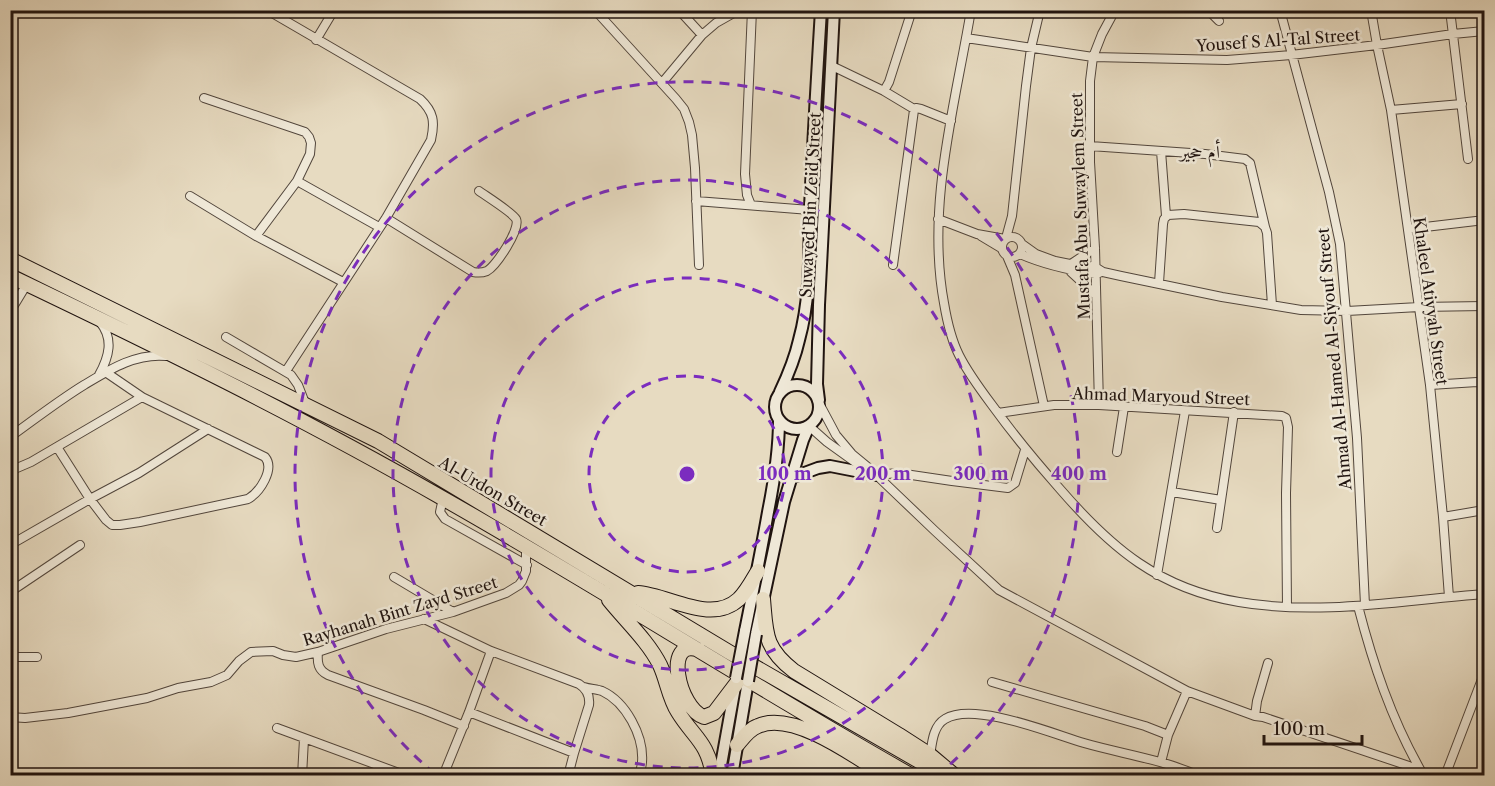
<svg xmlns="http://www.w3.org/2000/svg" width="1495" height="786" viewBox="0 0 1495 786" font-family="'Libre Caslon Text',Amiri,serif">
<rect width="100%" height="100%" fill="#e7dbc1"/>
<filter id="stains"><feTurbulence type="fractalNoise" baseFrequency=".00333" numOctaves="4"/><feColorMatrix values="0 0 0 0 .2 0 0 0 0 .09 0 0 0 0 .02 0 0 0 .5 -.17"/></filter>
<radialGradient id="worn" r=".72"><stop offset=".6" stop-color="#630" stop-opacity="0"/><stop offset="1" stop-color="#630" stop-opacity=".3"/></radialGradient>
<g fill="none" stroke-linecap="round" stroke-linejoin="round">
<g stroke="#52463c" stroke-width="10">
<path id="street" d="M267,10L420,99C434,112 435,122 431,140L386,218L286,371
M595,10L676,99L684,109L689,122L692,135L695,168L699,265
M679,10L702,35
M912,10L889,82L884,91L914,109
M971,10C955,106 926,206 944,303C947,321 951,339 959,355C968,373 980,389 992,405C1013,434 1036,462 1060,489C1111,548 1159,589 1239,602C1320,616 1403,600 1484,594
M1208,10L1219,21
M1280,10L1329,192L1340,244L1357,438L1365,605
M1371,10L1377,45L1391,110L1430,385L1443,517L1449,597
M1450,10L1468,159
M966,38L1093,57L1227,60L1291,55L1377,45L1453,34L1484,31
M316,40L334,10
M832,66L884,91
M662,83L702,35L716,23L739,10
M204,98L305,132L309,137L311,143L310,154L297,181L256,236
M1391,110L1462,104
M1090,146L1205,154L1245,159L1250,163L1265,227
M1161,151L1166,216
M297,181L379,227
M190,196L256,236L343,282
M696,201L810,210
M751,205L747,195L745,174L752,10
M386,218L473,272C478,273 482,273 487,271C496,266 521,229 516,219C513,213 486,196 479,191
M938,219L977,234L1005,239
M1408,229L1476,221
M981,236L1001,248
M1002 247a10 10 0 1 1 20 0a10 10 0 1 1-20 0Z
M1006,238L1012,216L1026,86L1031,48L1040,10
M1022,244L1036,254L1055,261L1070,264L1095,267L1103,272L1121,276L1222,297L1301,310L1347,311L1419,307L1484,306
M1020,254C1045,265 1068,270 1095,274L1099,273
M1007,256L1015,275L1044,406
M1071,264L1095,248
M893,265L914,110L916,108L921,109L951,121
M1071,272L1096,295
M1159,283L1163,224L1164,219L1168,215L1184,214L1259,222L1265,227L1267,233L1272,305
M10,312L27,284
M226,337L291,375L298,385L305,403
M104,371L142,397
M99,375C109,357 114,339 100,322
M1430,385L1477,382L1484,383
M820,405L836,435L852,454L869,468L935,531L999,590L1187,691L1255,716
M1099,405L1095,248L1090,162V81L1093,57L1102,34L1115,10
M998,413L1054,405H1099L1282,416L1286,418L1288,427L1286,493L1287,607
M809,426L827,442L859,465
M10,437C35,419 58,401 84,385C109,370 135,353 166,356
M1117,452L1124,407
M10,471L31,462L142,397L265,457C275,469 260,492 248,499L140,522L120,525H112L106,520L90,499L57,447
M874,474L876,475L898,473L952,481L1008,488L1015,483L1025,450
M1172,492L1221,500
M443,498L440,512L445,519L527,565
M1443,517L1484,510
M1217,528L1234,412
M10,545L90,499L139,473L208,429
M1157,575L1185,411
M394,577L453,612
M10,592L80,545
M1358,606C1373,664 1391,718 1421,771
M424,619L491,651L579,684C587,689 590,696 589,705L574,753L568,776
M318,652C317,663 318,670 328,675L424,710L464,726
M10,657H37
M1268,663L1257,701L1255,716L1263,717L1409,766L1429,776
M992,682L1145,726L1168,735L1161,762
M584,687C590,689 597,689 602,691C626,702 644,736 642,762C642,766 640,771 639,776
M1475,698L1484,703
M469,712L574,753
M10,717L25,718L68,713L147,698L178,688L211,682L227,675L239,661L251,652L273,651L283,655L296,657L318,652L386,629L453,612L506,593L519,585L522,581L526,571V547
M277,728L407,776
M1168,735L1187,691
M930,756C932,743 933,726 945,719C974,701 1053,734 1084,743C1122,754 1162,759 1199,776
M302,776L304,739
M443,776L469,712L491,651
M1445,776L1484,674"/>
</g>
<g stroke="#201410" stroke-width="14">
<path id="secondary" d="M775 407a22 22 0 1 1 44 0a22 22 0 1 1-44 0Z
M780,392C788,375 795,358 799,340C811,297 809,252 810,208C813,142 817,76 821,10
M819,400L817,384L819,305L834,10
M791,478L818,468L830,466L876,475
M745,631C753,591 761,552 768,512C774,482 779,451 779,420
M756,634L784,502L803,440L809,426
M719,776L735,687
M732,776L748,681"/>
</g>
<g stroke="#201410" stroke-width="16">
<path id="highway" d="M10,259L378,441L729,652L945,776
M10,276C157,346 303,418 444,499C601,588 754,687 912,776
M638,593C669,595 711,625 739,599C747,591 752,581 758,571
M763,599C766,633 764,648 794,671L899,735L930,755L955,776
M609,600C625,620 648,641 660,665C667,680 669,698 678,712C694,738 708,742 713,776
M699,650C663,636 678,708 704,717L714,713L736,684
M737,745C743,738 749,729 758,726C793,710 856,757 886,776"/>
</g>
<use href="#street" stroke="#efe8d7" stroke-width="8"/>
<use href="#secondary" stroke="#efe8d7" stroke-width="10"/>
<use href="#highway" stroke="#e7dbc1" stroke-width="14"/>
<g stroke="#201410" stroke-width="14" stroke-linecap="butt">
<path id="secondary-bridge" d="M736,678L745,631
M748,681L756,634"/>
</g>
<use href="#secondary-bridge" stroke="#efe8d7" stroke-width="10"/>
</g>
<g fill="none" stroke="#7b2cbf" stroke-width="3" stroke-dasharray="10 8">
<circle cx="687" cy="474" r="98"/>
<circle cx="687" cy="474" r="196"/>
<circle cx="687" cy="474" r="294"/>
<path d="M435 774A392 392 0 1 1 939 774"/>
</g>
<g text-anchor="middle" stroke-width="5" stroke-linejoin="round" paint-order="stroke">
<g font-size="16" fill="#201410" stroke="#efe8d7">
<text transform="translate(1278 40) rotate(-4)" y="6">Yousef S Al-Tal Street</text>
<text transform="translate(810 205) rotate(-87)" y="6">Suwayed Bin Zeid Street</text>
<text transform="translate(1080 206) rotate(-92)" y="6">Mustafa Abu Suwaylem Street</text>
<text transform="translate(1431 301) rotate(82)" y="6">Khaleel Atiyyah Street</text>
<text transform="translate(1334 359) rotate(-95)" y="6">Ahmad Al-Hamed Al-Siyouf Street</text>
<text transform="translate(1161 396) rotate(2)" y="6">Ahmad Maryoud Street</text>
<text transform="translate(493 491) rotate(30)" y="6">Al-Urdon Street</text>
<text transform="translate(400 611) rotate(-17)" y="6">Rayhanah Bint Zayd Street</text>
</g>
<g font-size="18" fill="#201410" stroke="#efe8d7">
<text x="1200" y="158">أم حجير</text>
</g>
</g>
<circle cx="687" cy="474" r="9" fill="#7b2cbf" stroke="#efe8d7" stroke-width="3"/>
<g font-size="18" text-anchor="middle" font-weight="bold" fill="#7b2cbf" stroke="#efe8d7" stroke-width="5" stroke-linejoin="round" paint-order="stroke">
<text x="785" y="480">100 m</text>
<text x="883" y="480">200 m</text>
<text x="981" y="480">300 m</text>
<text x="1079" y="480">400 m</text>
</g>
<rect width="1495" height="786" fill="none" stroke="#e7dbc1" stroke-width="36"/>
<rect x="12" y="12" width="1471" height="762" fill="none" stroke="#201410" stroke-width="3"/>
<rect x="18" y="18" width="1459" height="750" fill="none" stroke="#201410" stroke-width="1.5"/>
<path d="M1264 735v9h98v-9" fill="none" stroke="#201410" stroke-width="3"/>
<text x="1273" y="735" font-size="18" fill="#201410" stroke="#efe8d7" stroke-width="4.5" paint-order="stroke">100 m</text>
<rect width="100%" height="100%" filter="url(#stains)"/>
<rect width="100%" height="100%" fill="url(#worn)"/>
</svg>
